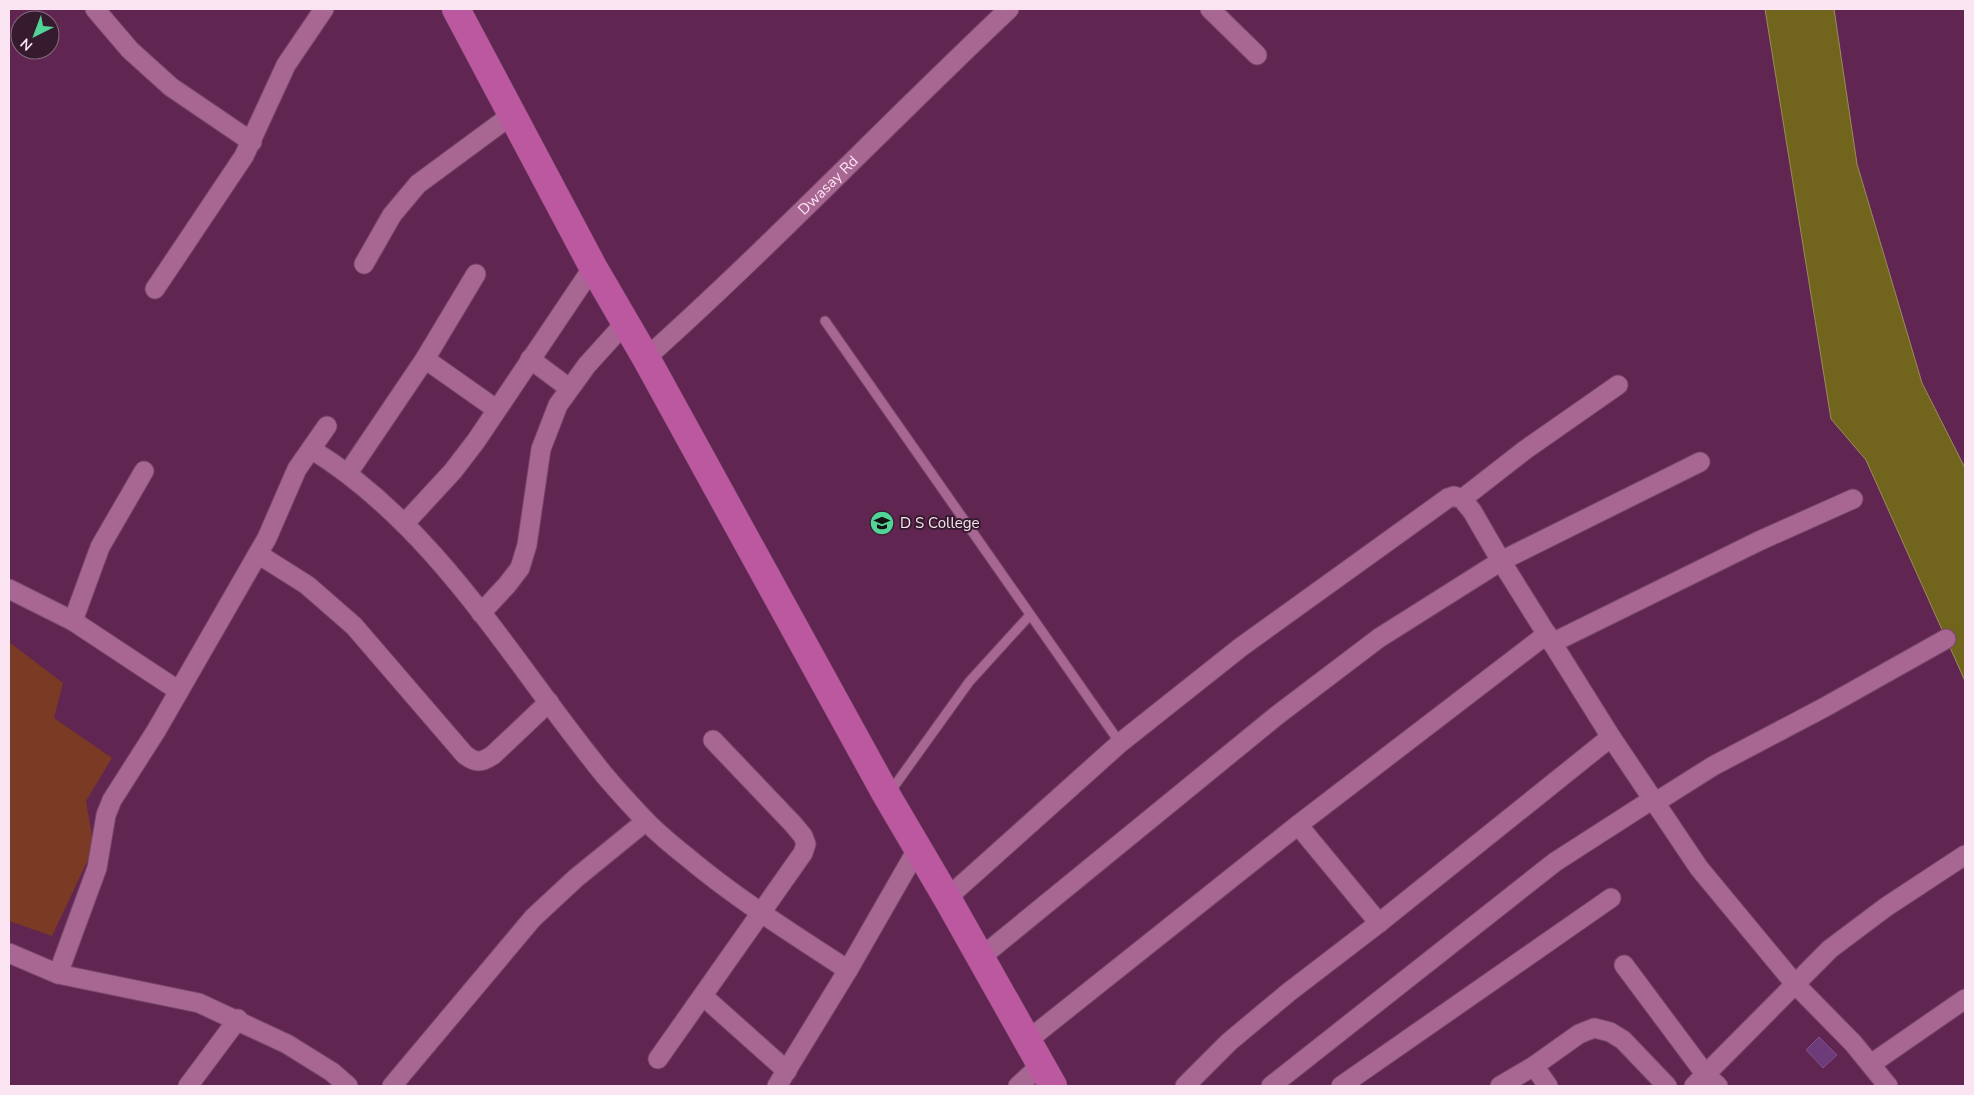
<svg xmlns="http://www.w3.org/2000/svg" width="1974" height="1095" viewBox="0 0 1974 1095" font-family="'Nunito Sans',sans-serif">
<rect width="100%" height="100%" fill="#602550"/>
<path fill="#7b3a23" d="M9,642L63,683L54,718L112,758L86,801L94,847L52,936L9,921Z"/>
<path fill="#71651d" stroke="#9b8b5d" d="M1765,9H1834L1857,164L1922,383L1965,468V681L1866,460L1831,419Z"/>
<path fill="#6d3b79" stroke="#80518a" d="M1819,1037L1837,1055L1823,1068L1806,1050Z"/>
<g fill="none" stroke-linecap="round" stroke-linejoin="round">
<g stroke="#77466a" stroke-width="11">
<path id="lane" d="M825,321L1120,743
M890,792L969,682L1030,615"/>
</g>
<g stroke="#77466a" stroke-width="21">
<g id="street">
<path d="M95,9L130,50L171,87L252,142"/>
<path d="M1210,9L1257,55"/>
<path d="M364,264L392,215L418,184L513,114"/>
<path d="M155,289L244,156L286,65L324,9"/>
<path id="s1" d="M646,358C771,246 887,124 1009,9"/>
<path d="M425,359L496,409"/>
<path d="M530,359L569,388"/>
<path d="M311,449C433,524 507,653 594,762C609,782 627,801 644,819C657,833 672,845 687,857C737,899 793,934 848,970"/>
<path d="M348,473L425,359L476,274"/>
<path d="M1462,499L1525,450L1618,385"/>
<path d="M405,523L453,471L476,441L593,267"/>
<path d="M258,554L307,585L354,626L465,755C476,763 481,763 493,755L549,702"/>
<path d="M9,589L73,621L179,691"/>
<path d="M481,613L507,585L520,568L527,545L541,449L558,405L587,365L626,322"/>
<path d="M73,621L100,547L144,471"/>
<path d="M1552,643L1759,541L1853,499"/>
<path d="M1656,802L1713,766L1825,707L1946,639"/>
<path d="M1298,825L1379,923"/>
<path d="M947,898L1120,743L1241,647L1448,498L1454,496L1462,499L1472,511L1501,561L1611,737L1699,868L1795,984L1853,1043L1888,1086"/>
<path d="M9,953L58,974L199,1003L287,1044L332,1072L348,1086"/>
<path d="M980,958L1275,717L1379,638L1501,561L1700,462"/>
<path d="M1624,965L1706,1075L1718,1086"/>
<path d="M58,974L97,868L106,815L112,800L156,731L267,538L297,469L327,426"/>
<path d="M703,996L787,1071"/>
<path d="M1028,1040L1298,825L1547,634"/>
<path d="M658,1059L803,853L806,844L803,836L793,824L713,740"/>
<path d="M1871,1064L1965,999"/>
<path d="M1534,1066L1548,1086"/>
<path d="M188,1086L238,1019"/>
<path d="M392,1086L533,918L576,878L646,821"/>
<path d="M777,1086L848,970L918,848"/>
<path d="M1018,1086L1041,1065"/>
<path d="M1185,1086L1229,1042L1289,992L1379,923L1611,737"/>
<path d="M1271,1086L1555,862L1653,799"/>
<path d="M1341,1086L1611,898"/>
<path d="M1500,1086L1534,1066L1579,1034L1594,1028L1610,1032L1623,1040L1667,1086"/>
<path d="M1694,1086L1830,949L1886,907L1965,855"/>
</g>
</g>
<g stroke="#77466a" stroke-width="29">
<path id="highway" d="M456,9L593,267L646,358L887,796L947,898L1053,1086"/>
</g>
<use href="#lane" stroke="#a86793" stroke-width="9"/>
<use href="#street" stroke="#a86793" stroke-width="19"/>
<use href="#highway" stroke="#bc589f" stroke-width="28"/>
</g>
<defs>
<g id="university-disc" transform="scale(1.25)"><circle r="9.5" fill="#52d397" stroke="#361b2e"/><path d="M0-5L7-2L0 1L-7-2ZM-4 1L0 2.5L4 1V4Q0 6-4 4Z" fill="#111"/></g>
</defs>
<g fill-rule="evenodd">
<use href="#university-disc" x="882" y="523"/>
</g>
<g text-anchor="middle" stroke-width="4" stroke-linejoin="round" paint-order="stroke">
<g font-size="15" fill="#fce5f3" stroke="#361b2e">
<text dy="5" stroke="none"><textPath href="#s1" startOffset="251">Dwasay Rd</textPath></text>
</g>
<g font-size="15" fill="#fce5f3" stroke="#361b2e" text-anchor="start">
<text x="900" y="528">D S College</text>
</g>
</g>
<rect width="1974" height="1095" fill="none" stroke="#fce5f3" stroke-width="20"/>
<g transform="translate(35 35) rotate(222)"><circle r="24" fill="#361b2e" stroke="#856c7d"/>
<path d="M0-4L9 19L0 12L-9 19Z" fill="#52d397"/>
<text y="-8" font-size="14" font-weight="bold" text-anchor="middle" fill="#fce5f3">N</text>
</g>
</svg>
